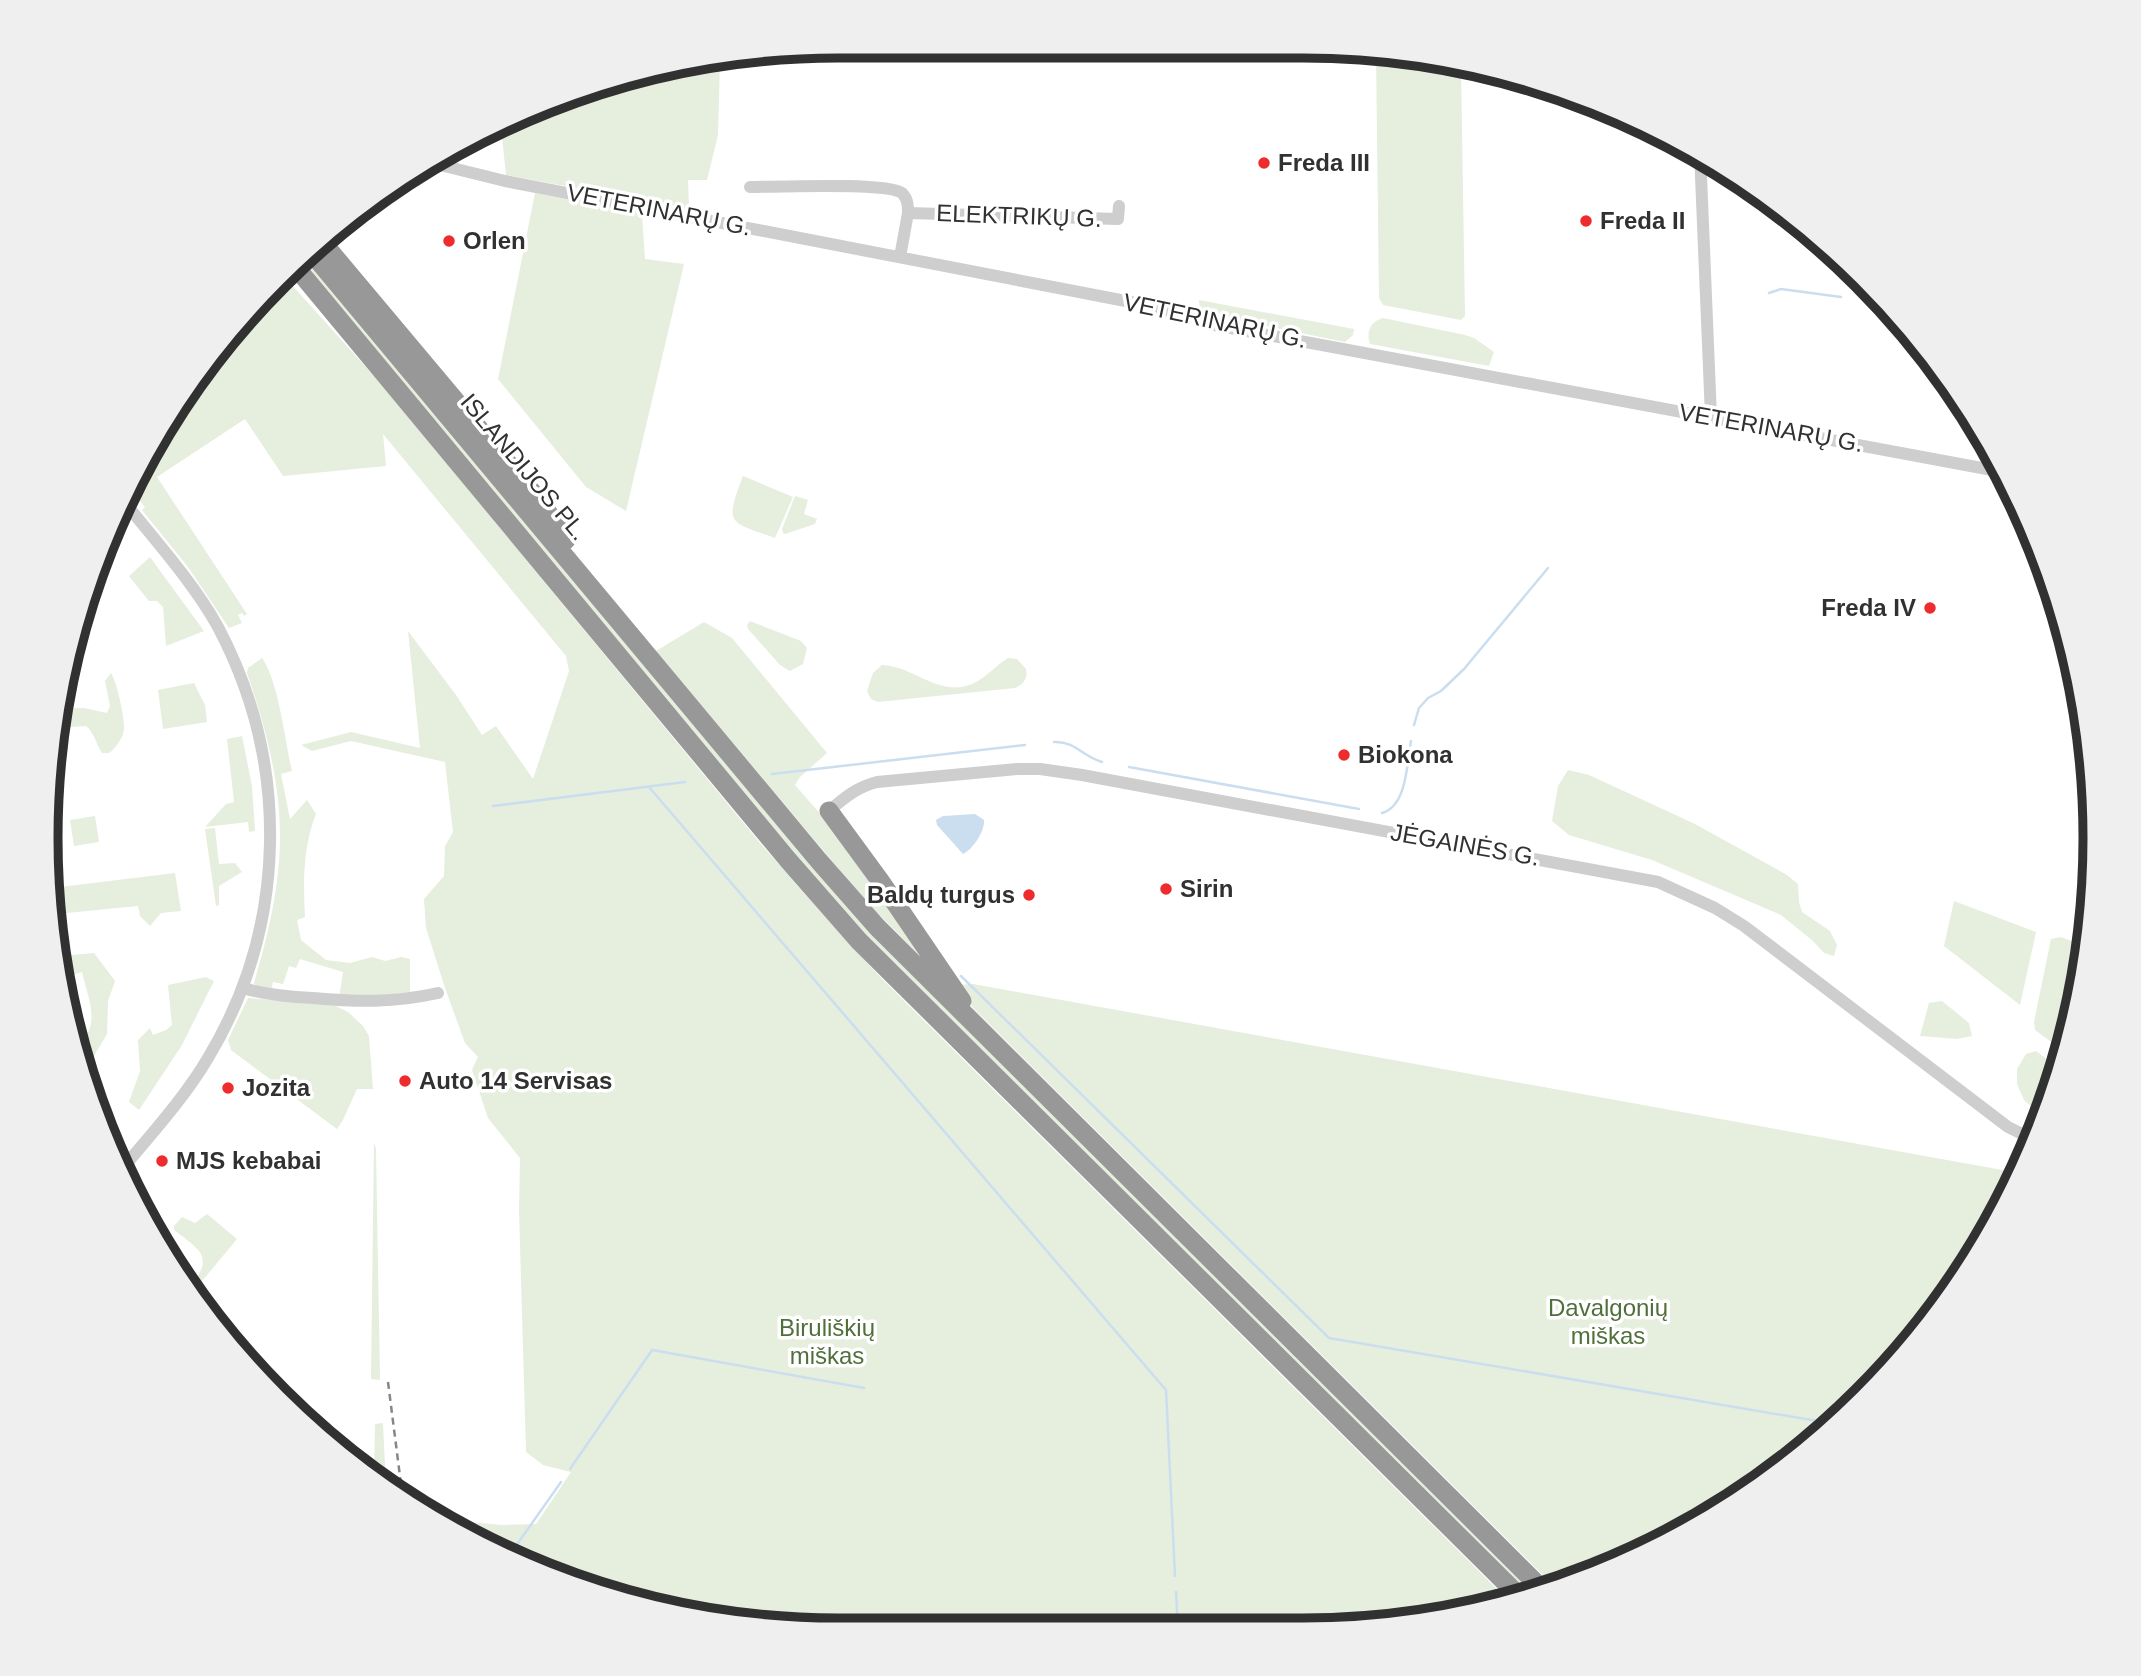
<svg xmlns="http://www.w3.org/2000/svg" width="2141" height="1676" viewBox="0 0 2141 1676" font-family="Arial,sans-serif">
<rect width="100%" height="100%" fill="#fff"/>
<path fill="#e6eede" d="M1376,51L1461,68L1465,316L1461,320L1383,305L1379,298Z
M720,61L718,135L707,180H688L689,209L506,175L501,127L633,73Z
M535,193L642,214L645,259L684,264L626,511L586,487L498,379Z
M307,255L747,786L1538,1593L1526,1595L848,919L558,572L492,488L300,261Z
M282,274L381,384L760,843L842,936L884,981L1507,1599L1355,1629L838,1630L684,1615L535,1570L475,1538V1533L460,1530L459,1521L502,1525L536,1524L571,1472L543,1465L526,1452L519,1210L520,1158L488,1118L472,1070L478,1057L465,1043L445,988L426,928L424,899L444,876L445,846L453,832L445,762L351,741L312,751L301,745L351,732L420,748L408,631L456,695L482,735L496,726L533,779L569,671L566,656L383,434L386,466L283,476L245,419L157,477L247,614L244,616L242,613L238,615L242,623L229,628L188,567L142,510L145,507L138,499L135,501L130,495L151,442L277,278Z
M1199,300L1354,329L1353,335L1345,342L1207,314L1200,309Z
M1383,318L1465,335L1474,338L1494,352L1489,366L1370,344C1366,332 1370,322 1383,318Z
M743,476L793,497L775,538C729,521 724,526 743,476Z
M795,496L808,500L804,514L817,519L815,524L785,534L783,533L782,529Z
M150,557L204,631L166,646L163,607L157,601H149L129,576Z
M750,621L801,641L807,648L803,664L790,671L780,665L748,629L747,625Z
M704,622L732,638L827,753L800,777L795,785L830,825L938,975L863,898L656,651Z
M262,658C279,682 285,742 292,771L281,774L290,819L307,800L316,814C303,846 303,883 305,917L297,920L301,940L326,960L350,963L372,957L385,961L401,957L410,959V993L339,998L343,972L300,959L296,968L289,966L283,984L273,982L271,991L258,990L254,983C268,935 280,887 280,836C280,780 265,725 247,673L248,668Z
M1008,658L1017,659L1026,669C1028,678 1024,684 1015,688L878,702L871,699L867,691L873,673L882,665C914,666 939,698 972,684C986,678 995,666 1008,658Z
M111,673C117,682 125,719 124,730C123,738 115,749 109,753H102C96,744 94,732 86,726L69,727L61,717L63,708H84L107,713L110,706L105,681Z
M194,683L205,705L207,722L163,729L158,690Z
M242,736L252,786L255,831L249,832L248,822L205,827L226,804L234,802L227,739Z
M1568,770L1589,775L1695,824L1787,875L1798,884L1799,902L1802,912L1830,931L1837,945L1834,956L1824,953L1813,941L1781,915L1652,860L1569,835L1552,821L1558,786Z
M95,816L99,842L74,846L70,820Z
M215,828L219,864L235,863L242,872L219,886V905L216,906L205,829Z
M175,873L181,911L161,913L150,926L140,916L138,906L56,914L52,888Z
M1954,901L2036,932L2020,1005L1944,946Z
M2061,937L2084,946L2069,1043L2065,1052L2035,1030L2034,1022L2051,939Z
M94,953L115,981L108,1001L107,1034L91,1061L81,1051L86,1044L83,1040C100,1021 87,995 82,972L64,977L61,956Z
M206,977L214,981L182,1045L139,1110L129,1102L140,1071L138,1040L150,1028L153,1035L166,1030L172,1025L168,985Z
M973,984L2019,1173L2014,1188L1932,1320L1826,1434L1700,1524L1557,1589L974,1009L956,985Z
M248,998L334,1005L348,1012L363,1026L369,1036L373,1089H357L343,1120L337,1129L231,1050L228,1040Z
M1942,1001L1969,1023L1972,1036L1957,1039L1920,1036L1929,1003Z
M2036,1051L2059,1068L2041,1115L2024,1100L2017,1084V1069L2026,1054Z
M374,1142L376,1149L380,1380L371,1379Z
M207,1214L237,1239L193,1292L190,1287C215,1256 200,1250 174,1230V1226L182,1217L195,1223Z
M383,1423L386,1487L374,1476L375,1424Z"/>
<path fill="#cadeef" d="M975,814L984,820C985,831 973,849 963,854L937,825L936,820L943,816Z"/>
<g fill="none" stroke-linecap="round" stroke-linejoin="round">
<path stroke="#cadeef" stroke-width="2.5" d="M1769,293L1781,289L1841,297
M1414,725L1419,708L1428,698L1441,691L1464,669L1548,568
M1054,742C1076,741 1081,756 1102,762
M1129,767L1359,809
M772,774L1025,745
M649,787L1166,1390L1175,1576
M493,806L685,782
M1382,813C1407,806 1407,763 1411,741
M961,976L1329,1338L1835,1424
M570,1469L652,1350L864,1388
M513,1558L518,1543L561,1482
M1176,1592L1178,1629"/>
<path stroke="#cecece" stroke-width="12" d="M1700,152L1711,417
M428,162L505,181L1136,303L1195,317L1209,324L2003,472
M750,187C775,187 887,182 902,193C908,199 908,206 908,213
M900,257L908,213L1118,219L1119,206
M829,811C844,798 857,787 877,782L1017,769H1040L1082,775L1658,882L1715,908L1744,926L2008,1127L2032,1139
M243,988C266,995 289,997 313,998C358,1002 393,1003 438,993
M124,1167C153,1132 185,1097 208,1058C288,925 290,763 218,627C195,585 156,541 126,504"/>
<path stroke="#989898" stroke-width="19" d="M323,243L543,505L566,540
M311,252L819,861L877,927L1544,1591
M294,265L788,860L859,941L1519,1596
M829,811L881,882L962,1001"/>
<path stroke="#868686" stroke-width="2.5" stroke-dasharray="7 5" stroke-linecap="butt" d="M388,1382L403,1500"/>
</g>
<g fill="#ef2c2d" stroke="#fff" stroke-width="2.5">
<circle cx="1264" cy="163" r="7"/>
<circle cx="1586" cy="221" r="7"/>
<circle cx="449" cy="241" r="7"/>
<circle cx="1930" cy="608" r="7"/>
<circle cx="1344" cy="755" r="7"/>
<circle cx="1166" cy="889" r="7"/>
<circle cx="1029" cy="895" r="7"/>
<circle cx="405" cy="1081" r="7"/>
<circle cx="228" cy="1088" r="7"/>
<circle cx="162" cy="1161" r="7"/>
</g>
<g text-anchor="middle" stroke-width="7" stroke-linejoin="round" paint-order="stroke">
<g font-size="24" font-weight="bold" fill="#313131" stroke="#fff" text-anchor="start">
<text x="1278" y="171">Freda III</text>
<text x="1600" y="229">Freda II</text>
<text x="463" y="249">Orlen</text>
<text x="1916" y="616" text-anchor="end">Freda IV</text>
<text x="1358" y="763">Biokona</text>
<text x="1180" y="897">Sirin</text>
<text x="1015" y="903" text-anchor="end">Baldų turgus</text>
<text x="419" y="1089">Auto 14 Servisas</text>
<text x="242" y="1096">Jozita</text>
<text x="176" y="1169">MJS kebabai</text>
</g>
<g font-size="24" fill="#313131" stroke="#fff">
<text transform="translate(659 210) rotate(11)" y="8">VETERINARŲ G.</text>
<text transform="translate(1019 216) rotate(2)" y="8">ELEKTRIKŲ G.</text>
<text transform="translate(1215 321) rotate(12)" y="8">VETERINARŲ G.</text>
<text transform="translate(1771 428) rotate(10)" y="8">VETERINARŲ G.</text>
<text transform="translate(524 467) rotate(50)" y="8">ISLANDIJOS PL.</text>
<text transform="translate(1465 845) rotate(10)" y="8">JĖGAINĖS G.</text>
</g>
<g font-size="24" fill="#50703b" stroke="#fff">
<text x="1608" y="1316">Davalgonių<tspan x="1608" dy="28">miškas</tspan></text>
<text x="827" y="1336">Biruliškių<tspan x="827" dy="28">miškas</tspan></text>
</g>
</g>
<path d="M0 0H2141V1676H0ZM838 58H1303A780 780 0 0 1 2083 838V838A780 780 0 0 1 1303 1618H838A780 780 0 0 1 58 838V838A780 780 0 0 1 838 58Z" fill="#efefef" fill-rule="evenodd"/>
<path fill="none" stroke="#313131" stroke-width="9" d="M838 58H1303A780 780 0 0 1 2083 838V838A780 780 0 0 1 1303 1618H838A780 780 0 0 1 58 838V838A780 780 0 0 1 838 58Z"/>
</svg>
